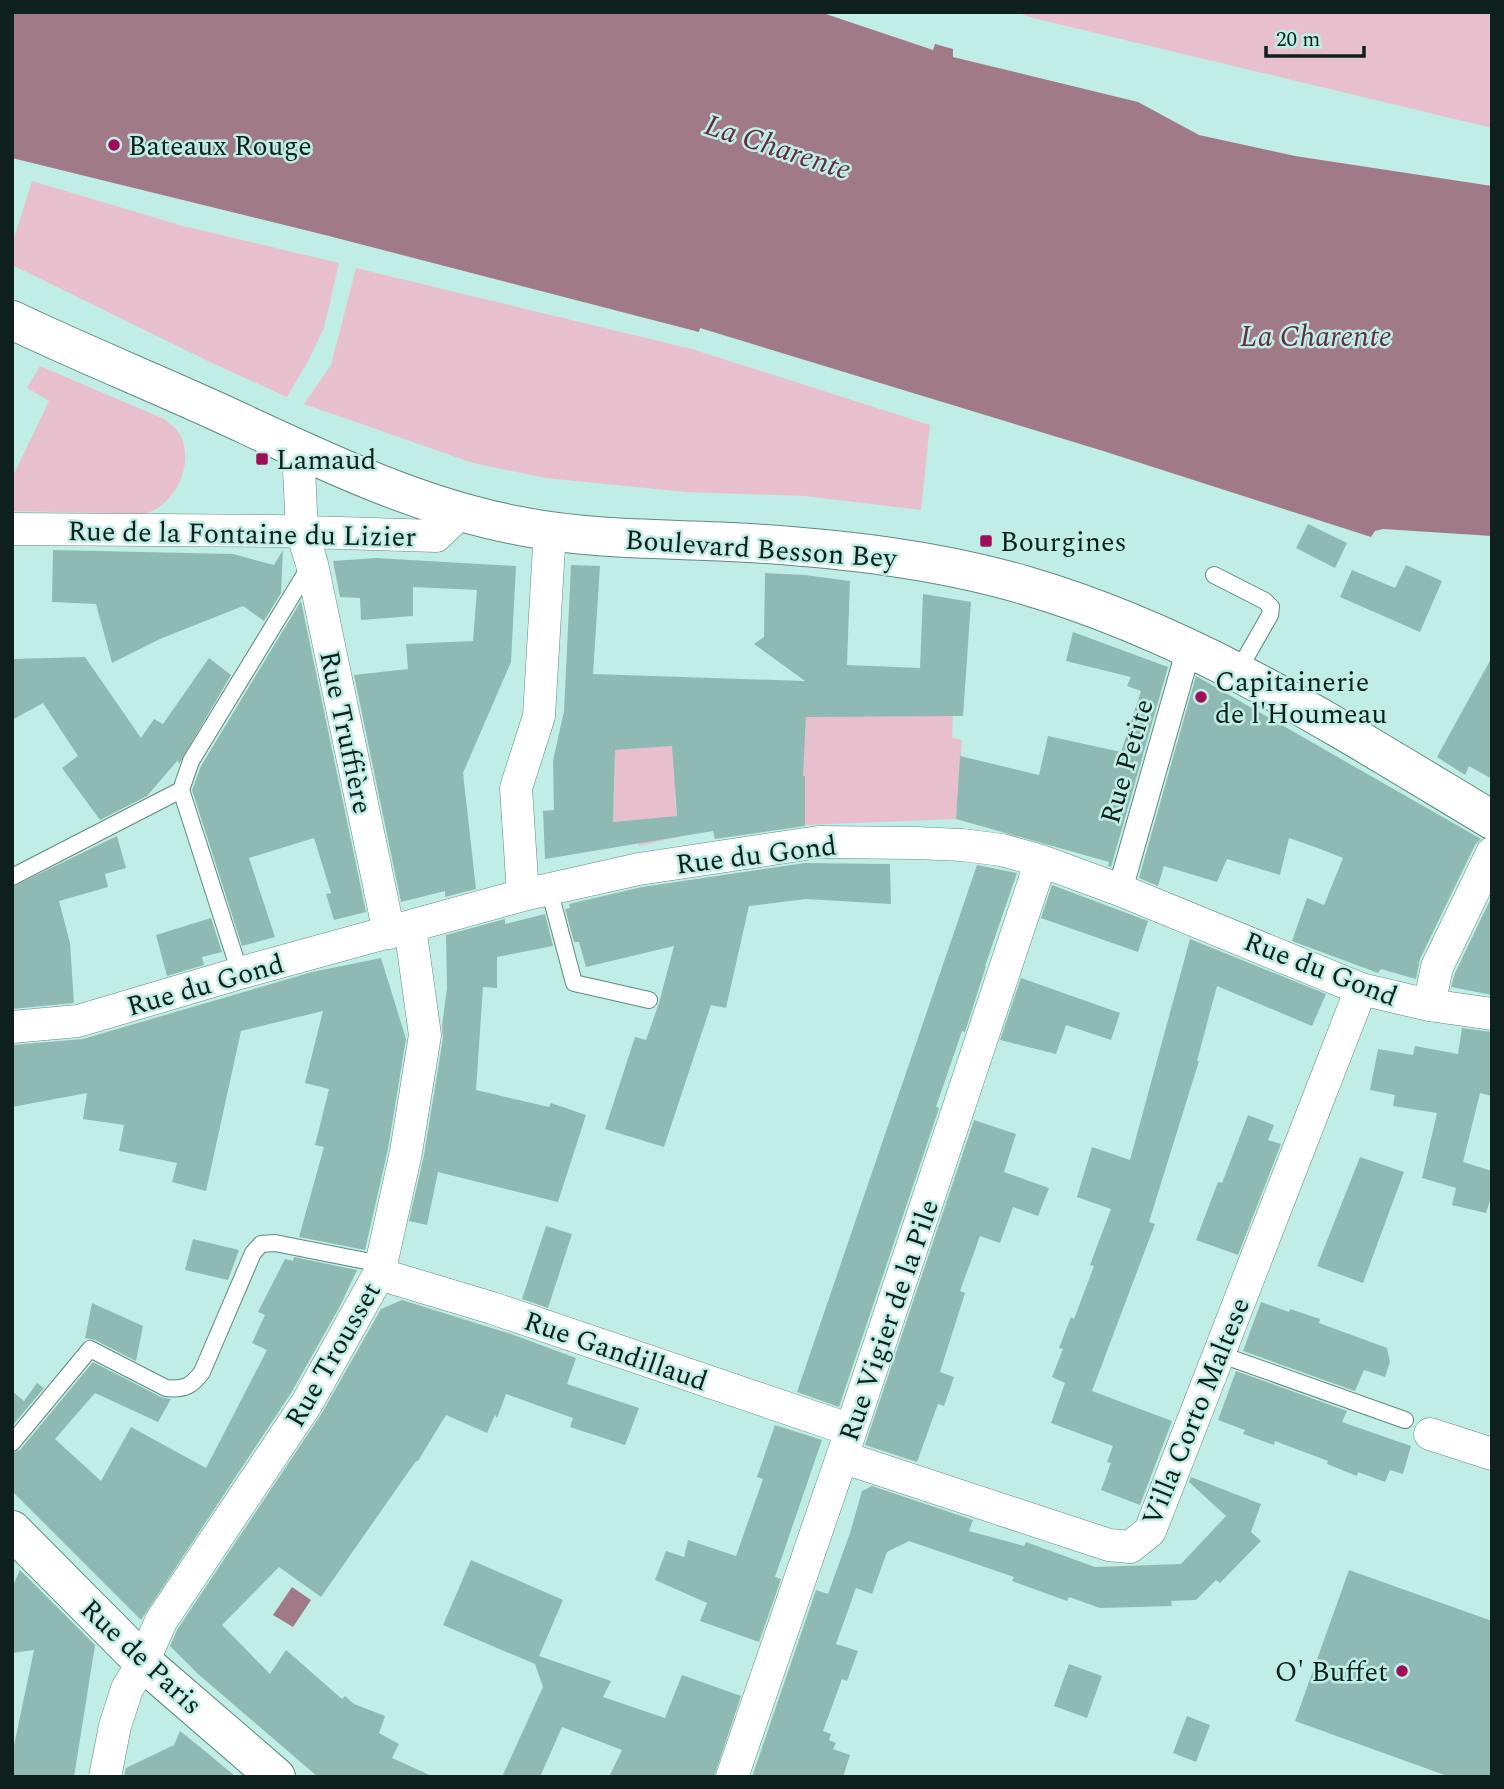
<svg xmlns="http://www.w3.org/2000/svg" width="1504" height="1789" viewBox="0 0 1504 1789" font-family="Spectral,serif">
<rect width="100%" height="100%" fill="#c0eee7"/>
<path fill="#e8c0cd" d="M1014,12H1492V128L1037,19Z
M32,181L183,226L339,263L324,328L308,361L287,397L212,363L12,265V244Z
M356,268L692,349L930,425L921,510L804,496L686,492L545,478L473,463L304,404L331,365Z
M40,366L164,419C168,422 173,426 177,430C198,458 176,508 143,514L12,511V478L49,401L27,388Z
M953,714L952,738L962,740L956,819L805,825V776L782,780L675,793L678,837L639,846L635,820L613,822L615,750L727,741L805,742L806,715L919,716Z"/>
<path fill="#a17a87" d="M12,12H820L933,50L935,44L953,49V57L1138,102L1199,135L1295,156L1492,186V536L1383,529L1375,531L1371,537L1100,450L700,328L699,332L325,235L12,158Z
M292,1587L311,1600L293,1627L273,1615Z"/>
<path fill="#8ebab3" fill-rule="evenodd" d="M1308,524L1347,543L1335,568L1296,548Z
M53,550L233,554L274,565L283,550L281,593L264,621L243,606L160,639L112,663L96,604L52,602Z
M376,558L516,566L511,662L463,773L476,889L445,897V891L401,902L354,675L408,669L406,644L473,641L477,590L413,587V616L361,620L360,598L340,597L333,561Z
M571,565L600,566L593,674L805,681L754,644L764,637L765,573L805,575L850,581L847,665L920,668L923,594L971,602L963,716L806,717L803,776H805V826L715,839L713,831L545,859L543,811L554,810L553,761L564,711ZM672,746L677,816L613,822L615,750Z
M1406,565L1442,581L1420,632L1340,597L1352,570L1395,588Z
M301,601L366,912L334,920L326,894L331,893L314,838L249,858L275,937L242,946L192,790L201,766Z
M1073,632L1168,667L1111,867L1108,866L1109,862L956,819L960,756L1039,775L1048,736L1121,752L1141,691L1127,686L1131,677L1066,661Z
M85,657L141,738L154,719L163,724L209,658L231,675L179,764L178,760L147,796L100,820L62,768L78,756L43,703L12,720V659Z
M1492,657V779L1469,766L1465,775L1437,757Z
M1196,676L1481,839L1475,845L1420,959L1416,979L1381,969L1378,973L1292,941L1307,898L1324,905L1343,858L1315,847L1289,838L1280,875L1227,859L1217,882L1164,866L1158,886L1139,878Z
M117,836L126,868L105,874L108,887L59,901L70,943L74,1003L12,1009V887Z
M805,863L890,864L891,904L806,899L749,906L726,1008L711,1005L664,1147L605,1129L635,1037L646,1040L659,1003L674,946L586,967L579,942H574L565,909L570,908L569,904L642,887Z
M977,865L1017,873L985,966H986L965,1032L962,1031L936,1107L939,1108L839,1407L797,1392Z
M1052,885L1148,921L1138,952L1041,918Z
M1492,896V995L1451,987L1455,973Z
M545,914L553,946L497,957V988L483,987L476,1090L549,1107L551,1103L586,1115L558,1202L438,1172L427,1225L409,1221L424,1155L443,1038L442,1026L447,988L446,935L505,919V924Z
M211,918L222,952L202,957L204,965L167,976L156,935Z
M1190,939L1326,994L1312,1026L1217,986L1197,1061H1199L1149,1222L1155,1224L1092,1391L1172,1421L1140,1505L1101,1490L1111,1463L1107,1462L1113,1446L1051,1423L1065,1383L1052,1377L1063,1349L1059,1348L1071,1317L1074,1319L1094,1266L1090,1265L1111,1209L1077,1197L1092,1147L1130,1160Z
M381,958L406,1039L388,1149L365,1250L299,1237L324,1147L315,1145L329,1089L305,1083L323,1011L241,1031L206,1191L172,1182L177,1163L119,1151L124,1125L83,1119L87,1093L12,1107V1045L83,1039L312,972Z
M1021,978L1120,1013L1111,1040L1066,1025L1056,1054L1000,1040Z
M1462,1028L1492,1032V1096L1480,1093L1463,1162L1492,1171V1194L1486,1213L1452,1205L1456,1188L1422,1178L1437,1113L1393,1106L1395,1095L1370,1090L1378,1049L1413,1055L1415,1046L1458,1054Z
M1248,1115L1274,1125L1268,1140L1281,1144L1238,1255L1196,1240L1218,1182L1222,1183Z
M974,1120L1016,1134L1004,1172L1049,1188L1038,1216L1013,1207L1000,1243L980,1236L960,1291L965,1293L940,1372L954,1377L944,1406L938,1404L917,1462L865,1445Z
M1360,1157L1404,1172L1363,1283L1317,1266Z
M546,1226L572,1234L548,1308L522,1299Z
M193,1239L239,1250L228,1280L185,1270Z
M294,1257L357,1270L340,1306L291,1393L141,1620L12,1491V1453L20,1450L93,1362L161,1397L171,1399L158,1422L95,1393L55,1439L101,1481L131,1427L206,1468L267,1350L252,1343L265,1315L258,1312L285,1259L293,1261Z
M402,1300L511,1334L576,1358L567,1384L639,1408L625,1445L570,1427L573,1418L506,1394L497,1418L495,1415L487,1433L446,1415L418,1461H416L321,1597L279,1567L222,1625L270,1674L286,1650L342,1699L345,1696L354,1704L385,1716L379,1733L399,1744L392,1758L434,1777H318L197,1673L170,1646L177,1630L322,1413L381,1309Z
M1261,1302L1289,1312L1290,1309L1320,1319L1319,1323L1387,1348L1390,1362L1385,1377L1364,1370L1355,1391L1243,1351Z
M92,1303L143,1326L136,1361L95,1340L85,1338Z
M1236,1371L1347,1411L1342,1422L1411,1446L1403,1474L1390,1470L1385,1482L1358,1472L1357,1476L1327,1464L1328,1461L1275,1441L1274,1445L1243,1434L1245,1430L1218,1420Z
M37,1383L44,1388L12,1426V1391L24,1401Z
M775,1425L822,1440L775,1577L781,1579L759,1642L700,1621L707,1603L655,1580L666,1551L684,1557L688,1540L736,1556L763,1479L757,1477Z
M1191,1477L1261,1504L1251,1532L1261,1541L1220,1583L1216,1580L1196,1600L1171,1601L1172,1606L1100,1608L1069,1597L1067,1601L1012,1581L1014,1577L909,1541L887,1552L872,1594L856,1588L836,1644L858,1651L847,1681L842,1679L823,1731L831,1734L829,1740L836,1743L833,1749L850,1755L843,1777H752L816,1590L828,1594L850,1533L862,1491L872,1486L973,1520L969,1531L1024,1546L1026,1542L1095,1567L1181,1564L1226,1516L1189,1482Z
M471,1560L563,1600L539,1656L611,1681L603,1697L665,1718L682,1675L741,1696L714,1777H609L622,1750L562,1727L540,1777H502L543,1687L535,1664L443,1625Z
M20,1570L95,1645L74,1777H12V1755L34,1650L12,1653V1594L14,1583Z
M1349,1570L1492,1621V1777H1450L1295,1721Z
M1069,1664L1102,1676L1087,1718L1054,1706Z
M1187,1716L1210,1725L1196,1762L1173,1753Z
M180,1731L200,1747L236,1777H124L126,1768L174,1745Z"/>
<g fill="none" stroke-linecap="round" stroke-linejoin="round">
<g stroke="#5e8983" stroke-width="18">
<path id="service" d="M1214,575L1265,601L1271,607L1270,615L1238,671
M12,877L181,790
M549,889L574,983L649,1000
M240,973L181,790L191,761L310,566
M1219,1354L1405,1420
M12,1443L90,1349L166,1388C184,1390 192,1386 202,1372L253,1253L261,1244L275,1243L381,1264"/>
</g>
<g stroke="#5e8983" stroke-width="26">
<path id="pedestrian" d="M1120,890L1189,648"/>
</g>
<g stroke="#5e8983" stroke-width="33">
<path id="minor" d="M298,448L302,532L312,564L389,933
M12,529L276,531L436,536L461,512
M523,895L516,788L539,716L550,530
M1429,1005L1437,967L1492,853
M12,1027L78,1021L240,973L523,895L639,869L819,842L915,843L962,845L1002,850L1041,861L1120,890L1361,989L1429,1005L1492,1014
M379,1274L492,1308L851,1430
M1430,1434L1492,1454
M842,1457L1109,1545L1130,1547L1150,1531L1361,989
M105,1777L115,1726L127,1689L143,1662L161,1621L307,1403L379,1274L406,1152L425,1035L410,927
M732,1777L842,1457L1041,861"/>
</g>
<g stroke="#5e8983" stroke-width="40">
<path id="tertiary" d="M12,1530L143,1662L276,1777"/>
</g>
<g stroke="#5e8983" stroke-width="40">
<path id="secondary" d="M12,320C79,352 148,380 216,411C314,456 413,506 520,526C596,541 673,538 750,543C842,549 935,559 1024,585C1196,635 1340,729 1492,820"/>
</g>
<use href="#service" stroke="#fff" stroke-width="16"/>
<use href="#pedestrian" stroke="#fff" stroke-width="24"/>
<use href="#minor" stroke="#fff" stroke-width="32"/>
<use href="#tertiary" stroke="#fff" stroke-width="38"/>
<use href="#secondary" stroke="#fff" stroke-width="38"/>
</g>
<g fill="#9e0e59" stroke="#c0eee7" stroke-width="2.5">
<circle cx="114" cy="145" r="7"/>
<rect x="255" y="452" width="14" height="14" rx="3.5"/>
<rect x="979" y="534" width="14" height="14" rx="3.5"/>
<circle cx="1201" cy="697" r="7"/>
<circle cx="1402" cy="1671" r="7"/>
</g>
<g text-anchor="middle" stroke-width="5" stroke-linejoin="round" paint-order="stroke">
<g font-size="28" fill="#0e201d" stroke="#c0eee7" text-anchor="start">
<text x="128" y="155">Bateaux Rouge</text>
<text x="276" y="469">Lamaud</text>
<text x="1000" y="551">Bourgines</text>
<text x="1215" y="691">Capitainerie<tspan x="1215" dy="32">de l'Houmeau</tspan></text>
<text x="1388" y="1681" text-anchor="end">O' Buffet</text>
</g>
<g font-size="28" fill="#0e201d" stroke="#c0eee7">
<text transform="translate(242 533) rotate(1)" y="10">Rue de la Fontaine du Lizier</text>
<text transform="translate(761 548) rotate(4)" y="10">Boulevard Besson Bey</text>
<text transform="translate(347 732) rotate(78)" y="10">Rue Truffière</text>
<text transform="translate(1126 761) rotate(-74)" y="10">Rue Petite</text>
<text transform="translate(756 854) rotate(-7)" y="10">Rue du Gond</text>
<text transform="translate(1321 968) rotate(21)" y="10">Rue du Gond</text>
<text transform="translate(205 984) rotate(-16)" y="10">Rue du Gond</text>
<text transform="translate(888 1320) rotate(-71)" y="10">Rue Vigier de la Pile</text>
<text transform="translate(616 1350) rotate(19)" y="10">Rue Gandillaud</text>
<text transform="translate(332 1354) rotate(-60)" y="10">Rue Trousset</text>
<text transform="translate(1195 1411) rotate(-68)" y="10">Villa Corto Maltese</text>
<text transform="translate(142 1656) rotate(43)" y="10">Rue de Paris</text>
</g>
<g font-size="30" font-style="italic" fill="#622c41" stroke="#c0eee7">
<text transform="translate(778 147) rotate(18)" y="10">La Charente</text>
<text x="1316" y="346">La Charente</text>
</g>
</g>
<rect width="1504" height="1789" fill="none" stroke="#0e201d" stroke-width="28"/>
<path d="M1266 46v10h98v-10" fill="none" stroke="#0e201d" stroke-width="3.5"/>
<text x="1276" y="46" font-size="21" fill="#0e201d" stroke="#c0eee7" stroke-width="5" paint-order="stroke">20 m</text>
</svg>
